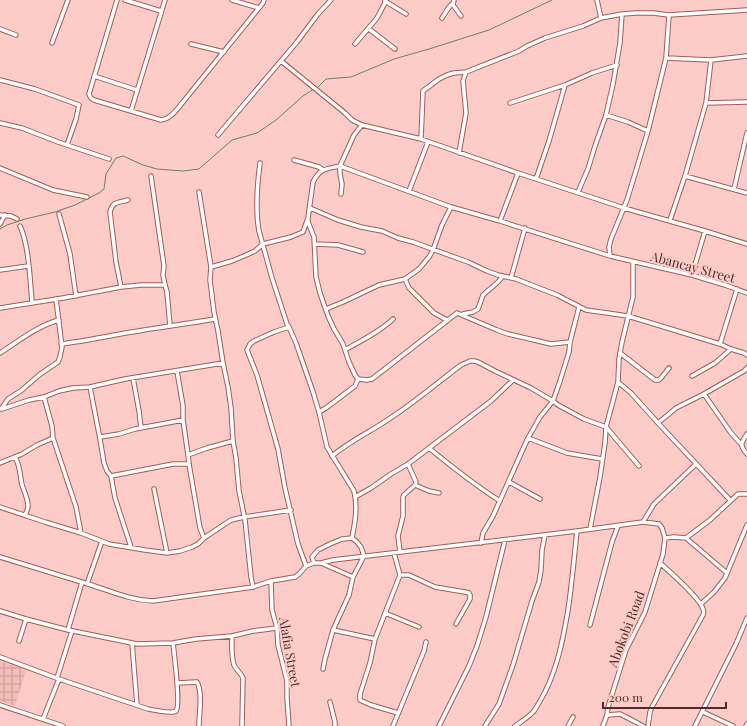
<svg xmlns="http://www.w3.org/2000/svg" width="747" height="726" viewBox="0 0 747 726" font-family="'Playfair Display',serif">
<defs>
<pattern id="industrial-grid" width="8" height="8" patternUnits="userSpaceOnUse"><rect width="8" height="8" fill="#f3bdb8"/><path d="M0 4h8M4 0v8" fill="none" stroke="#c79a96"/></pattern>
</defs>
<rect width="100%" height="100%" fill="#feccc8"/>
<path fill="url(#industrial-grid)" d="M0,661L26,670L15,706L0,701Z"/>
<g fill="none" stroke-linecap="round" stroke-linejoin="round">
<path stroke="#6b8160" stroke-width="1" d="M317,88L326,79L351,77L394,59L429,49L489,30L552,0
M0,229L7,225L25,219L55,212L75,205L99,193L104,189L106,174L116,158L123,156L143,165L157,169L183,171L199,169L232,140L257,133L276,120L303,96L314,89"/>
<g stroke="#a35b57" stroke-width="5.5">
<path id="street" d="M117,0L89,94C90,97 91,99 94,100L161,120C171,119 177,109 183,102L263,3L264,0
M125,0L161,11
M232,0L259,8
M454,0L453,5L461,16
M597,0L601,18
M385,1L406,14
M442,18L449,7L453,3
M0,29L16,35
M369,29L395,49
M52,43L68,0
M191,44L224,52
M355,44L377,18L386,1
M666,58L711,60L747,56
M281,61L345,113L352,120L362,125L421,139L518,173L624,208L705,231L747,244
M94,76L137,90
M0,80L35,89L79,105L76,119L67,145
M510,103L565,85
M706,103L747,102
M131,111L165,0
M606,115L628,122L648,131
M0,123L22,128L58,142L109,159
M218,135L297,42L318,14L331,0
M421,139L423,91L439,79L447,75L454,73L466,72L519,51L527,46L545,38L583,26L601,18L622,14L636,13H653L669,15L747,10
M459,153L466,113L463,81L466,72
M294,160L319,167L323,170
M260,163C257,186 255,209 259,231L272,278L287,324L289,327L296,343L313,392L319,412L327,447L354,491C358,507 355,522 352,538
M0,168L53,190L87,197
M518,173L500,221L610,256L692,275L725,285L747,293
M151,176L164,266L163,275L165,285L167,292L170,326
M685,176L747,193
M536,179L549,141L565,85L592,73L617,65
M734,189L747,133
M409,191L428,142
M199,192L211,267L210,280L214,312L218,331L223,363L228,387L231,408L233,441L236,458L239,491L245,520L251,577L253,587
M578,192L588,169L595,146L606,115L613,84L620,43L622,14
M341,194L342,184L340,174V166L354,135L362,125
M310,208L338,220L361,227L382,231L398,238L413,242L468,262L487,271L498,275L516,279L557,295L586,310L628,316L720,344L731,349L744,353L747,355
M59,214L70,254L76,296
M0,215L11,216L17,219
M308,218V222L314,237L316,277L320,293L328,316L334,329L343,344L349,362L355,375L358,379L367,380L372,379L457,313L497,330L508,334L551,344L570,342
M670,220L685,176L706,103L711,60
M0,224L5,215
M20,226C29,245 30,280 32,302
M315,244L338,245L363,252
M610,256L609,247L611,239L627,200L648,131L666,58L669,15
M211,267L232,261L244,256L255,251L263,244L291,237L303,232L308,218L313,182C320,168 326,169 340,166L451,207L500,221
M0,270L28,266
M692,275L705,231
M511,278L525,228
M405,279L409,288L434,313L447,320
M121,287L116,262L110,212C113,201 117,203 128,200
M0,308L63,298L121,287L141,285H165
M326,309L343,302L379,285L405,279L419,269L429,257L433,250L442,225L451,207
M463,314L473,312L478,309L483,295L498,282L503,276
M289,327L274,332L254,341L250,344L247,350L257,375L278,449L285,488L298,544L306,566
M61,344C85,341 108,336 132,332C160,327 187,324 215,319
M720,344L737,289
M345,350C362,340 380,332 393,319
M0,353C19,341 37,326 59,320
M620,353L655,380H659L661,378L669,368
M177,371L183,406V420L188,455L189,464L200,528L204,538
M692,376L715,363L731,349
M133,378L139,411L141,428
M618,382L631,393L658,423L730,500
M90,387L100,439L104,463L107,471L111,476L115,498L131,547
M704,394L731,433L741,444
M44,397L52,426L53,438L76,507L81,533
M1,409L8,399L22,390L39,375L58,362L60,357L62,347L56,299
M2,409L29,400L44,397L59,391L73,388L90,387L125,379L223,363
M319,412L326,408L355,386L358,379
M658,423L676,408L704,394L744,371L747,368
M747,434C741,443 739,445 747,454
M100,437L119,434L135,429L183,420
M528,438L567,453L602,459
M429,448C452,467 475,485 500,501
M188,455L207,448L233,441
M332,456C350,441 370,432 389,419C414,403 437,383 461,365L470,361H474L478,362L495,371L531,388L553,401L558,405L584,419L606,427L639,466
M15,457C20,465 20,475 22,485C24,491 28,499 28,506C28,510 26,512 25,515
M0,463L22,454L37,445L53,438
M111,476L173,464H189
M509,482L540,499
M415,485L429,491L439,493
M154,489L167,553
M355,497L371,488L391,474L408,464L491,401L513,380
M0,507L45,522L81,533L109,544L145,550L167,553L180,551L192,547L198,544L204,538L231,520L244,517L291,510
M643,522L654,504L696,464
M590,529L600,477L605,443L606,427L618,382L619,359L622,342L633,297V262
M686,538L727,573
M481,543L483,533L493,516L528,438L540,417L553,401L560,381L569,352L570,342L579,307
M400,552L398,536L403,516V497L404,495L415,485L416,482L408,464
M394,553L400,575L375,639L370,663L360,694V700L371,705L398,713
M0,557C29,566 59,575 88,584C111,591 129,600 153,601L253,587L271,581L295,577L299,574L306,566L314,563H321L333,560L577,531L643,522L659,524L662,528L665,538L674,537L686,538L710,520L738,494H747
M314,563L312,557L318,550L330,544L342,539L352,538L357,542L361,547L364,556L353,577L349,595L333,630L325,659L323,669
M321,563L353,577
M400,575H409L435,587L465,592L469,593L470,595V599L456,624
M271,581L272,610L277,628L278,645L287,681V698L289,726
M87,584L102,541
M701,604L714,592L725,578L747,525
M0,611L26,619L68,630L137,644L173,643L196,639L232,636L253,631L277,628
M385,613L419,627
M590,625L612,542L618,526
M68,630L82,582
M333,630L375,639
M232,636C232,645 231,656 234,665C236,670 241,673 243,678L242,726
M19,641L26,619
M132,643L137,705
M0,657L59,679L148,709C153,710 172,714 176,711C181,706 174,653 173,643
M57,678L72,631
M177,683L197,682C203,693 199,713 199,726
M330,702L335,722V726
M0,705L63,726
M703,712L733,726
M607,715L620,714L628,718L643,726
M43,719L59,679
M393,726L424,651L426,642
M439,726L469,666L477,646L486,617L505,540
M485,726L499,704L513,665L532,601L539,582L541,570L542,550L545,535
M515,726C522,721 529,717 534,711C538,705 541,699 545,692C558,666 563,639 568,610C572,584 574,558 577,531
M568,726L573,717
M603,726L607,715L608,707L626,650L645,612L663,554L665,538
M648,726L650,712L652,707L703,615C704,612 704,612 703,609C700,598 670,572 660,563
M695,726L736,644L747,618
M746,726L747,724"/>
</g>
<use href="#street" stroke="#fff" stroke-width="3.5"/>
</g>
<g text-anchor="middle" stroke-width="4" stroke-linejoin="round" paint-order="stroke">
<g font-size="13" fill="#4c2d2b" stroke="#feccc8">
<text transform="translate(693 267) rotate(15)" y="5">Abancay Street</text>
<text transform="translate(626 629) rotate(-69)" y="5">Abokobi Road</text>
<text transform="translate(290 652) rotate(80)" y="5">Alafia Street</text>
</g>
</g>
<path d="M603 702v6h123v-6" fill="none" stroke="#4c2d2b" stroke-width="2"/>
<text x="609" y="702" font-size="12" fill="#4c2d2b" stroke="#feccc8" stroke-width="3" paint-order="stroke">200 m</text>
</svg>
